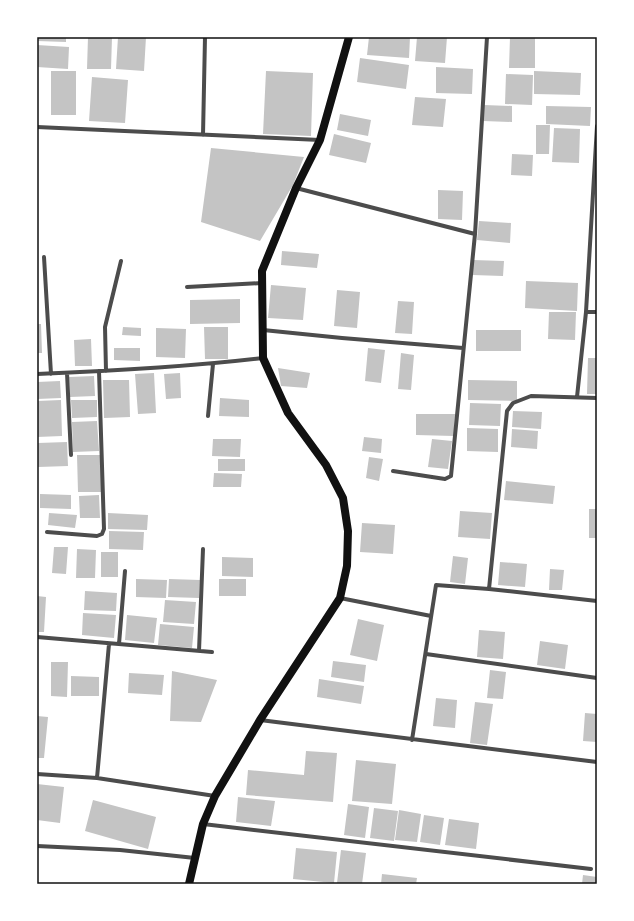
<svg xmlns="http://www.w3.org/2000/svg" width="634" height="921" viewBox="0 0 634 921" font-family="'PT Sans Narrow',sans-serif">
<rect width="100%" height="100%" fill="#fff"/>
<path fill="#c4c4c4" d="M37,37H66V42L37,41Z
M88,37H112L111,69H87Z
M118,37H146L144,71L116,69Z
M369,37H410L409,58L367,55Z
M417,37H447L445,63L415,61Z
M510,37H535V68H509Z
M37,45L69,47L68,69L37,67Z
M360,58L409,65L406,89L357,82Z
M436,67L473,69L472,94L436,93Z
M51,71H76V115H51Z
M266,71L313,73L311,136L263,134Z
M534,71L581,73L580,95L534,94Z
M506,74L533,75L532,105L505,104Z
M92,77L128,80L125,123L89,121Z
M415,97L446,99L443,127L412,125Z
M484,105L512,106V122L483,121Z
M546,106L591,107L590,126L546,124Z
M340,114L371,120L368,136L337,130Z
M536,125H550L549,154H536Z
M554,128L580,129L579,163L552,162Z
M334,134L371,143L366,163L329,155Z
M211,148L304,157L293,185L260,241L201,222Z
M512,154L533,155L532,176L511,175Z
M438,190L463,191L462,220L438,219Z
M479,221L511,223L510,243L477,240Z
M282,251L319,254L317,268L281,265Z
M473,260L504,261L503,276L473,275Z
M526,281L578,283L577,311L525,308Z
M271,285L306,288L303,320L268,318Z
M337,290L360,292L357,328L334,326Z
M240,299V323L190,324V300Z
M398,301L414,302L412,334L395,333Z
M549,312H576L575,340L548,339Z
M37,324H41L42,353H37Z
M123,327L141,328V336L122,335Z
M204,327H228V359H205Z
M156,328L186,329L185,358L156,357Z
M476,330H521V351H476Z
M91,339L92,366H75L74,340Z
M114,348H140V361L114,360Z
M368,348L385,350L381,383L365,381Z
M401,353L414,355L411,390L398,389Z
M588,358H597V394H587Z
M278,368L310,373L307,388L281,386Z
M154,373L156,413L138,414L135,374Z
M180,373L181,398L166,399L164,374Z
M94,376L95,396L70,397L69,377Z
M103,380H129L130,417L104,418Z
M468,380L517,381V401L468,400Z
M60,381L61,398L37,399V382Z
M220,398L249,400V417L219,416Z
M61,400L62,436L37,437V401Z
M71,400H97V417L72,418Z
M470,403L501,404L500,426L469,425Z
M513,411L542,412L541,429L512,427Z
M416,414H455L454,436L416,435Z
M97,421L99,451L73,452L72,422Z
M467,428L498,429V452L467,451Z
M512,429L538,431L537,449L511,447Z
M364,437L382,439L381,453L362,451Z
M213,439H241L240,457L212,456Z
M432,439L452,441L448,469L428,467Z
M67,442L68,466L38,467V443Z
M77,455H101V492H78Z
M369,457L383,459L379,481L366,478Z
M218,459H245V471H218Z
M214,473L242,474L241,487H213Z
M506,481L555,486L553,504L504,500Z
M40,494L71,495V509L40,508Z
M99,495L100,518H80L79,496Z
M589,509H597V538H589Z
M460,511L492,513L490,539L458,537Z
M49,513L77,515L75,528L48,525Z
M108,513L148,515L147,530L108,529Z
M362,523L395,525L393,554L360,552Z
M109,531L144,532L143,550L109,549Z
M54,547H68L66,574L52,573Z
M77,549L96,550L95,578H76Z
M101,552H118V577H101Z
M453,556L468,558L465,584L450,582Z
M222,557L253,558V577L222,576Z
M500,562L527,564L525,587L498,585Z
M550,569L564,570L562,590H549Z
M136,579L167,580L166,598L136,597Z
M169,579L200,580L199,598L168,597Z
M219,579H246V596H219Z
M85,591L117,593L116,611L84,610Z
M37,596L46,597L44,632H37Z
M165,600L196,602L194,624L163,622Z
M83,613L116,615L114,638L82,635Z
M127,615L157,618L154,643L125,640Z
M358,619L384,625L377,661L350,655Z
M160,624L194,627L192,648L158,645Z
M479,630L505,632L503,659L477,657Z
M540,641L568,645L565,669L537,665Z
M333,661L366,665L364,682L331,677Z
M51,662H68L67,697L51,696Z
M490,670L506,672L503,699L487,698Z
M172,671L217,680L201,722L170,721Z
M129,673L164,675L162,695L128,693Z
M71,676L99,677V696H71Z
M319,679L364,686L361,704L317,697Z
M436,698L457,700L455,728L433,726Z
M475,702L493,704L487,745L470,743Z
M585,713L597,714V742L583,741Z
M37,716L48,717L44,758H37Z
M306,751L337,753L333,802L246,795L248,770L304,775Z
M356,760L396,764L392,804L352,801Z
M37,784L64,787L60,823L37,820Z
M238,797L275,801L271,826L236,822Z
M93,800L156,817L148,849L85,831Z
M348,804L369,807L365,838L344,835Z
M374,808L398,811L394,841L370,838Z
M399,810L421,814L417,842L395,840Z
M424,815L444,818L440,845L420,842Z
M449,819L479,823L476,849L445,845Z
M296,848L337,852L334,883L293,879Z
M341,850L366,853L362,884L337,883Z
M382,874L417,878L416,884H381Z
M583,875L597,877V884H582Z"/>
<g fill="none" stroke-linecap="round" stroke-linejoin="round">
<path stroke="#4c4c4c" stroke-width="4" d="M37,127L320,140
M203,135L205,37
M296,188L475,234
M44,257L51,374
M187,287L262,283
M586,312H597
M263,330L342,338L463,348
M106,371L105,327L121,261
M67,373L71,455
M37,374C112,371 188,367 263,358
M577,397L586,312L597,126
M208,416L213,364
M393,471L445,479L451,476L475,234L487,37
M47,532L97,536L102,534L104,529L99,371
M489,589L597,601
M340,598L431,616
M37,637L212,652
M119,644L125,571
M199,651L203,549
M426,654L597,678
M260,720L597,762
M412,740L436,585L489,589L507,411L513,403L531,396L597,398
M37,774L97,778L215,796
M97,778L109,644
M203,824L591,869
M37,846L120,850L195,858"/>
<path stroke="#111" stroke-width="8" d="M189,884L203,824L215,796L260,720L340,598L347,566L348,531L343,498L326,465L288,413L263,358L262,271L296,188L320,140L349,37"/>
</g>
<rect width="634" height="921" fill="none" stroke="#ffffff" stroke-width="76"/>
<rect x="38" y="38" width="558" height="845" fill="none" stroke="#111" stroke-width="1.5"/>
</svg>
